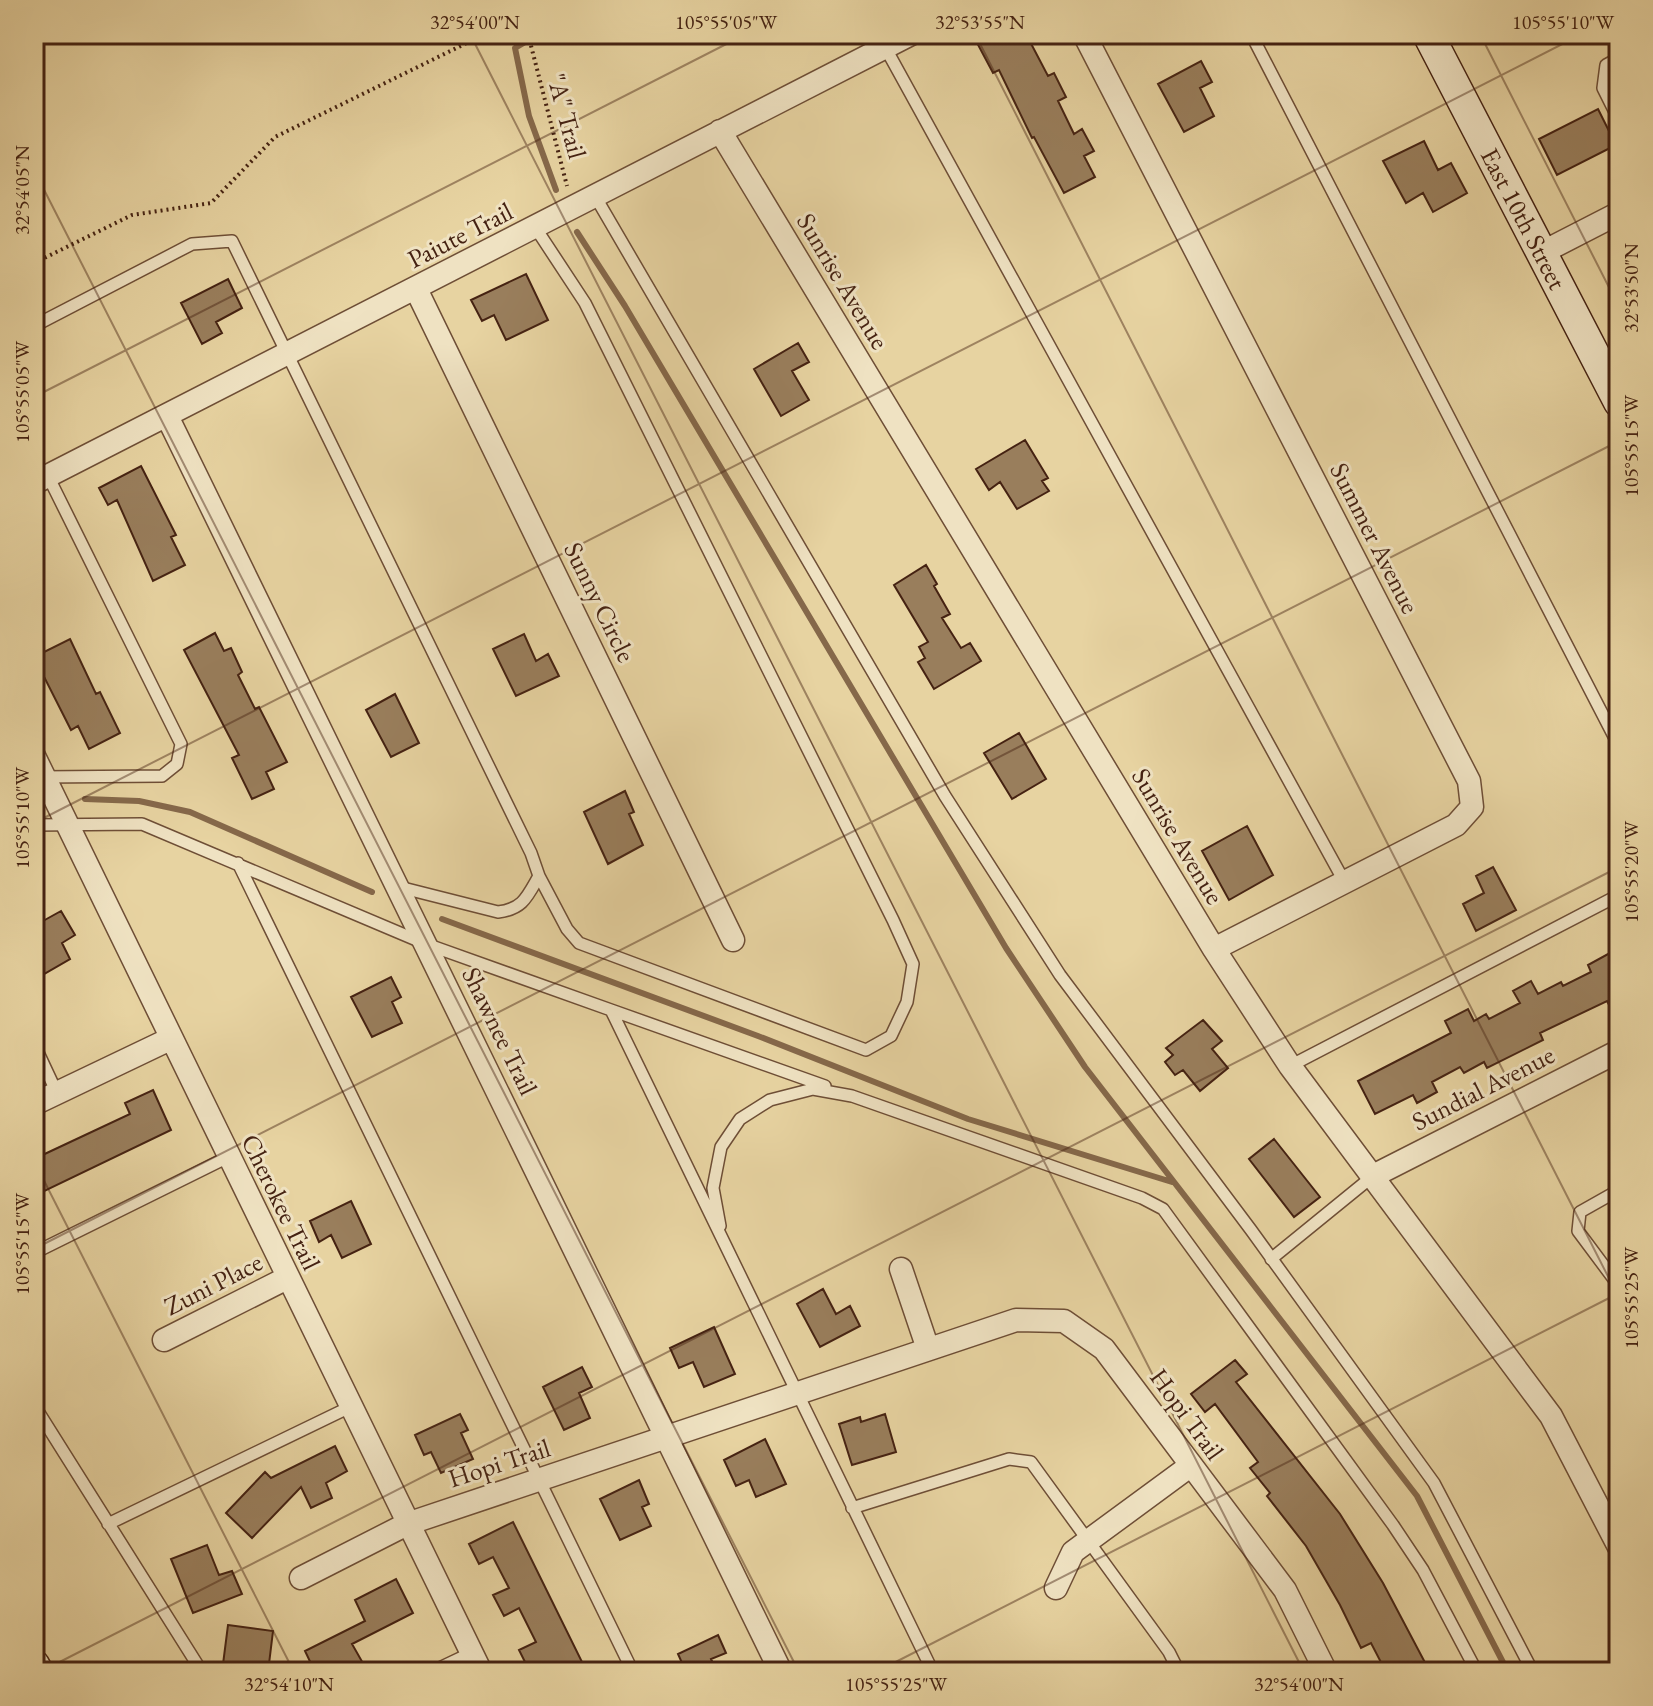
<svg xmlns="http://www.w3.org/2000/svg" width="1653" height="1706" viewBox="0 0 1653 1706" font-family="'EB Garamond',serif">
<rect width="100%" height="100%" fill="#e7d3a1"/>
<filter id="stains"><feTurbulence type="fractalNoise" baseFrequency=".0025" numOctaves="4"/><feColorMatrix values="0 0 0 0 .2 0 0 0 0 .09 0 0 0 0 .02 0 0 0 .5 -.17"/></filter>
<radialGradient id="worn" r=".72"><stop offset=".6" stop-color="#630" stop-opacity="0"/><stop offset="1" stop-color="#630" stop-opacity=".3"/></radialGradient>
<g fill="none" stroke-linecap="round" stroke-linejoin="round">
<path stroke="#85684a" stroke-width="6" d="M539,34L515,48L529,116L556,190
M577,232L625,306L1006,948L1085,1067L1417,1496L1508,1672
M85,799L139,801L190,812L372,892
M442,919L758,1036L968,1119L1172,1182"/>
</g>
<path fill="#997e5c" stroke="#452212" stroke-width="2" d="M989,34H1026L1048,76L1054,73L1066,97L1058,101L1074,134L1082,129L1094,151L1084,156L1095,177L1064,193L1034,137L1032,138L999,70L993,73L976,41Z
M1201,61L1212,82L1200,88L1214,116L1184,132L1158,84Z
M1598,109L1616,145L1557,175L1539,139Z
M1424,141L1438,170L1451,163L1467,193L1433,212L1423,193L1406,203L1383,161Z
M526,274L548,320L506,340L494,315L482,321L471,300Z
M228,279L242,308L216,322L222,333L202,344L181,303Z
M798,343L809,362L792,371L809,400L781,416L754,369Z
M1025,440L1048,478L1042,481L1049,491L1017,509L1000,482L989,490L976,469Z
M141,466L176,535L171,537L185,565L153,581L117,500L108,505L99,488Z
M926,565L937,584L934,586L950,614L942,618L961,648L970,643L981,661L934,689L918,662L925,658L919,647L928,642L894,585Z
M215,633L224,651L231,648L242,672L238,675L255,709L259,707L287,762L266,772L274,789L252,799L232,758L239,755L184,650Z
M524,634L536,661L548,654L559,676L516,696L493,649Z
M70,639L96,694L100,692L120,733L89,749L78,726L71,730L34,657Z
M395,694L419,743L391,757L366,710Z
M1019,733L1046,779L1012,799L984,753Z
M625,791L634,812L629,814L643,845L608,864L584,812Z
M1247,826L1273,875L1229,900L1202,851Z
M1493,867L1516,910L1476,931L1463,904L1484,893L1476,876Z
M61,911L75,935L62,943L70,959L44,974L34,955V926Z
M1619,948V1024L1607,1001L1540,1033L1543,1040L1487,1068L1484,1062L1464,1073L1460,1067L1432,1082L1437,1092L1417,1103L1413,1095L1375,1114L1358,1081L1451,1033L1445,1021L1468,1009L1474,1021L1486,1014L1489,1019L1520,1003L1513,991L1531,981L1538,994L1561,982L1563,986L1591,972L1588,965Z
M391,977L401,997L392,1002L402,1023L372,1037L351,997Z
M1203,1020L1222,1041L1212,1049L1228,1068L1200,1091L1183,1070L1175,1075L1165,1062L1173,1055L1166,1048Z
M153,1090L171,1130L34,1196V1159L130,1114L125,1103Z
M1274,1139L1320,1197L1294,1217L1249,1159Z
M351,1201L371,1244L342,1258L331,1235L319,1242L310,1221Z
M823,1289L836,1314L850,1306L860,1326L820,1347L797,1304Z
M714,1327L735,1374L704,1387L693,1362L679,1368L670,1348Z
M1235,1360L1247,1374L1236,1382L1340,1514L1383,1583L1430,1672H1386L1371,1643L1361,1648L1340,1605L1306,1546L1267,1496L1270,1493L1250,1468L1258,1462L1215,1404L1205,1412L1191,1394Z
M582,1367L592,1387L579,1393L590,1418L564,1430L543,1387Z
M460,1414L468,1430L461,1433L473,1459L441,1473L431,1452L424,1455L415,1435Z
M885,1414L896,1452L852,1465L839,1424L860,1417L861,1422Z
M765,1439L786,1484L756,1497L749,1480L736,1486L724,1460Z
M335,1446L347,1471L326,1483L332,1498L311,1508L301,1487L252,1538L226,1513L265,1472L271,1478Z
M639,1480L649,1504L642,1507L651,1526L620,1540L600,1499Z
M513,1522L583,1664L567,1672H530L519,1650L536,1642L519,1608L504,1616L493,1595L509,1588L493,1557L479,1564L469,1544Z
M207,1545L219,1575L232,1571L242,1594L193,1613L171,1559Z
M396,1579L413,1613L352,1644L364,1665L350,1672H315L305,1651L365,1621L355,1600Z
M228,1625L273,1631L268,1672H222Z
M718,1635L726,1653L711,1659L717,1672H686L678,1654Z"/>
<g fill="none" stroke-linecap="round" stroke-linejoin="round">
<g stroke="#6e4e36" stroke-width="14">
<path id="lane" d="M1251,34L1619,746
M885,47L1344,881
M1619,58L1606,65L1603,88L1619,120
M595,196L945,796L1060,975L1251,1230L1434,1483L1533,1672
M535,227L585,303L893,920L913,964L907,1002L891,1036L866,1050L579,943L567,929L539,876
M34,326L192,244L232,241L531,853L539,876C527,897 523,909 498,912L399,887
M41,777L162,776L177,764L181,744L48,476
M34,825L142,824L426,944L611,1010L933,1672
M238,863L633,1672
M611,1010L825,1086
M34,1044L57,1093
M1290,1066L1619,895
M1619,1190L1580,1212L1578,1231L1619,1286
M720,1226L713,1188L721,1147L740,1119L770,1100L813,1089L852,1096L1142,1198L1163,1209L1393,1525L1423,1570L1477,1672
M34,1253L228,1157
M1271,1259L1373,1176
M34,1405L202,1672
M852,1508L1009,1459L1031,1462L1169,1652L1179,1672
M108,1524L350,1407
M431,1672L471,1653"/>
</g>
<g stroke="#6e4e36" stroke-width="25">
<path id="street" d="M1084,34L1469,781L1472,807L1456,825L1214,949
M720,131L1214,949L1290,1066L1551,1416L1619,1547
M1543,252L1619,213
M416,289L733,940
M167,416L781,1672
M34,483L911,34
M34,756L481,1672
M34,1104L170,1039
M1373,1176L1619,1051
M901,1269L928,1349
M164,1340L287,1278
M301,1578L407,1524L1016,1320L1064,1321L1104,1349L1285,1590L1326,1672
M1056,1588L1073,1552L1190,1466"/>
</g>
<g stroke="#452212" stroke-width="33">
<g id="secondary">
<path id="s1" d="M1428,34L1619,402"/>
<path d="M34,1665L38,1672"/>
</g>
</g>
<path stroke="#452212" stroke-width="4" stroke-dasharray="2 4" stroke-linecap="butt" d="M528,34L567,186
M34,263L132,215L211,203L275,137L485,34"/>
<use href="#lane" stroke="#efe2c2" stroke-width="11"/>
<use href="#street" stroke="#efe2c2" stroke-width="22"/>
<use href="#secondary" stroke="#efe2c2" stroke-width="30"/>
</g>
<path fill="none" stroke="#452212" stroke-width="2" stroke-opacity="0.45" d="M470,34L1304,1672M975,34L1619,1298M1480,34L1619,307M34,170L799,1672M34,397L746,34M34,823L1582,34M34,1161L294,1672M34,1249L1619,441M40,1672L1619,867M876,1672L1619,1293"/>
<g text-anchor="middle" stroke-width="6" stroke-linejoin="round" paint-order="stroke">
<g font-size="26" fill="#452212" stroke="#efe2c2">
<text transform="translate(567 116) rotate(75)" y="9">"A" Trail</text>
<text dy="9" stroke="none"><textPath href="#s1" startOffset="208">East 10th Street</textPath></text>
<text transform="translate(460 235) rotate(-27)" y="9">Paiute Trail</text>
<text transform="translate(843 281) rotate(59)" y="9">Sunrise Avenue</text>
<text transform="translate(1375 538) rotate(63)" y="9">Summer Avenue</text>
<text transform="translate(600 602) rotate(64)" y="9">Sunny Circle</text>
<text transform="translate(1178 836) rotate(59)" y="9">Sunrise Avenue</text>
<text transform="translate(500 1031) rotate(64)" y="9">Shawnee Trail</text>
<text transform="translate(1483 1088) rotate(-27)" y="9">Sundial Avenue</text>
<text transform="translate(281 1202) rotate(64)" y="9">Cherokee Trail</text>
<text transform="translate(213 1284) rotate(-27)" y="9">Zuni Place</text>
<text transform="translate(1187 1414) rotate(54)" y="9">Hopi Trail</text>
<text transform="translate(499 1463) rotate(-18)" y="9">Hopi Trail</text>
</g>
</g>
<rect width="1653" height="1706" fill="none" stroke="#e7d3a1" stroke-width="88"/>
<rect x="44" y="44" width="1565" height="1618" fill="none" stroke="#452212" stroke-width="3"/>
<g font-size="20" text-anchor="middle" fill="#452212">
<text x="475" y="29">32°54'00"N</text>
<text x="726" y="29">105°55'05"W</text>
<text x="980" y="29">32°53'55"N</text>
<text x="1563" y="29">105°55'10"W</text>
<text transform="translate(22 190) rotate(-90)" y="7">32°54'05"N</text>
<text transform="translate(1631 288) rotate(-90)" y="7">32°53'50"N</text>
<text transform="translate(22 392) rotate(-90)" y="7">105°55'05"W</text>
<text transform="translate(1631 446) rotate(-90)" y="7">105°55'15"W</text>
<text transform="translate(22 818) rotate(-90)" y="7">105°55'10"W</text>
<text transform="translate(1631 872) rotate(-90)" y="7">105°55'20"W</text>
<text transform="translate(22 1244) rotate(-90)" y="7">105°55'15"W</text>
<text transform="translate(1631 1298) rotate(-90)" y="7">105°55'25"W</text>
<text x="289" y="1691">32°54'10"N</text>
<text x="896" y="1691">105°55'25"W</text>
<text x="1299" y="1691">32°54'00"N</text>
</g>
<rect width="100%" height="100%" filter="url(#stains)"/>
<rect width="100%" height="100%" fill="url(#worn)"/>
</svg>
